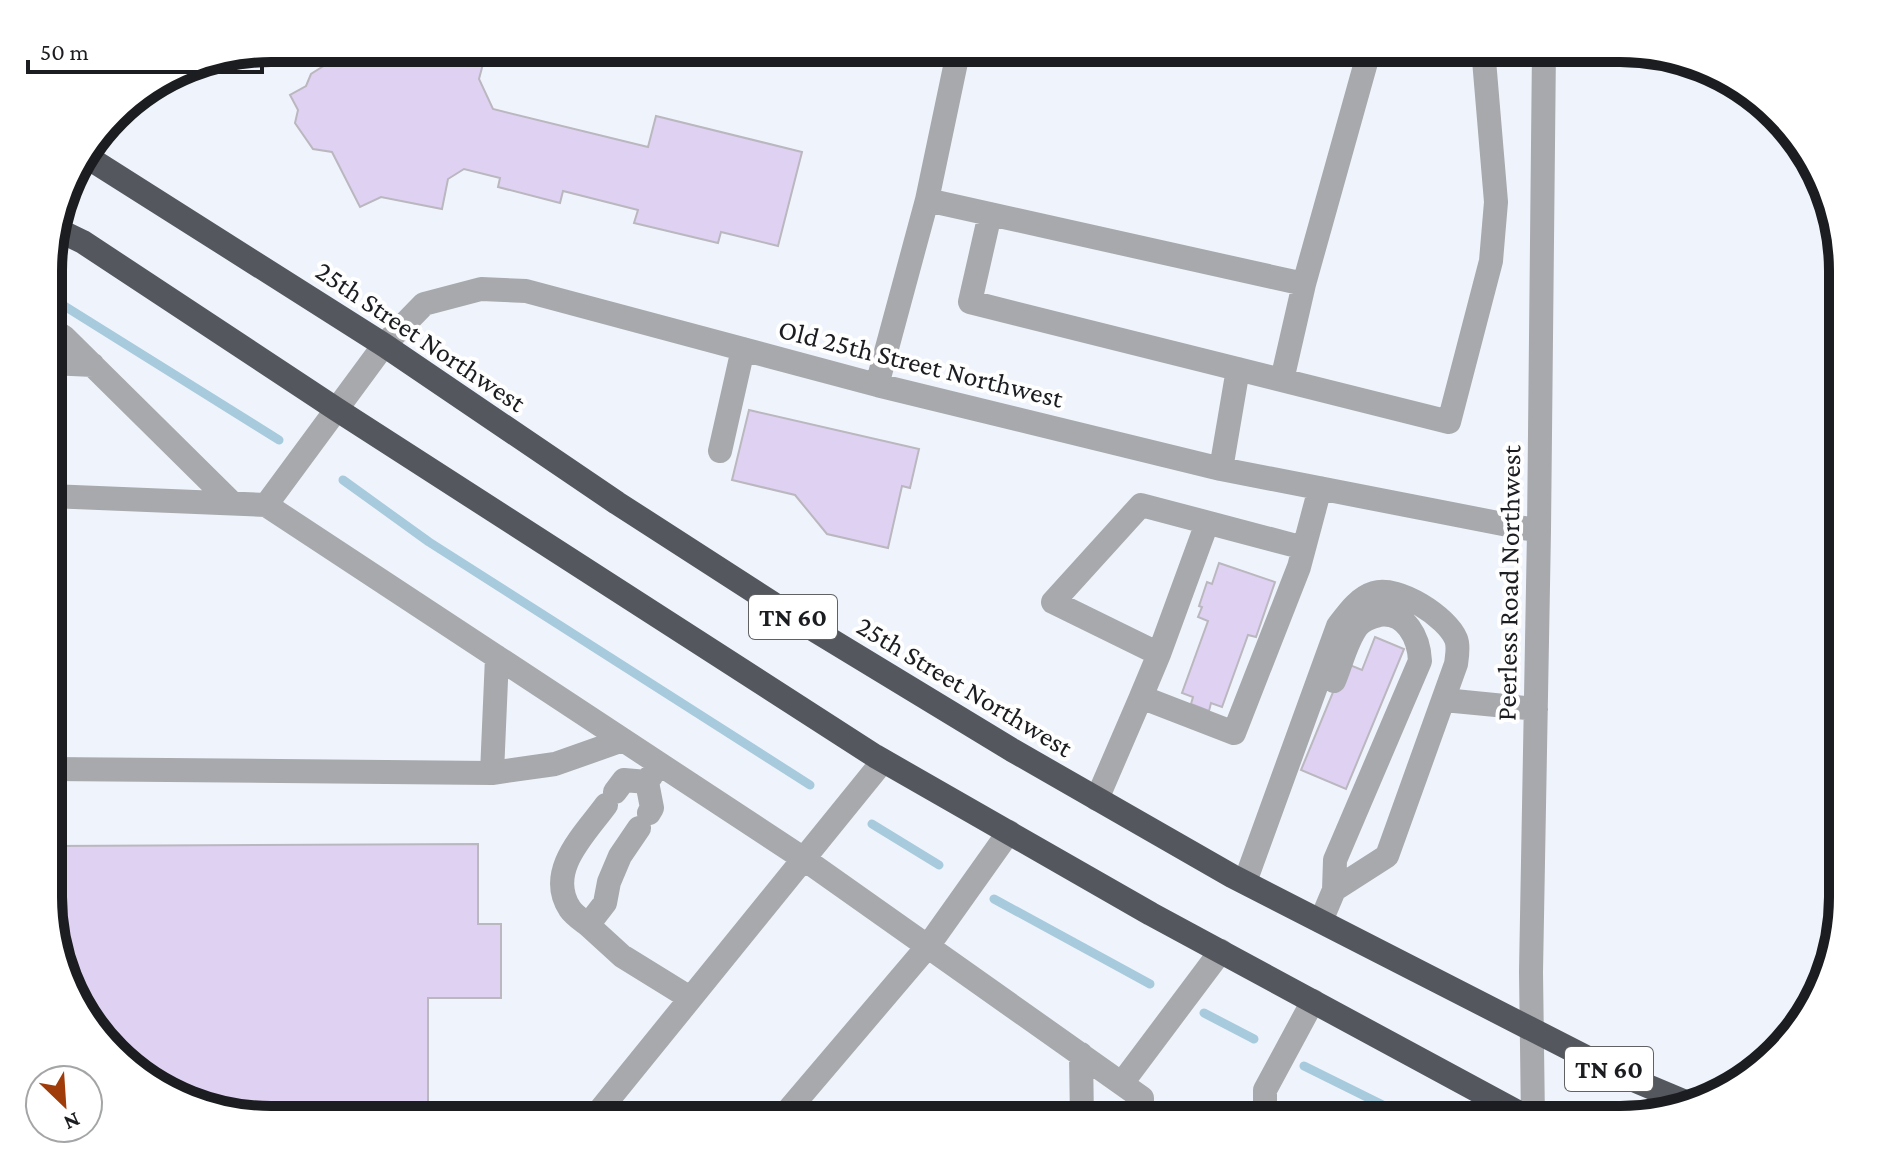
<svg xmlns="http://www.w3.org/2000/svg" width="1891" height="1168" viewBox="0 0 1891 1168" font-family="'Crimson Pro',serif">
<rect width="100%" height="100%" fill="#eff4fc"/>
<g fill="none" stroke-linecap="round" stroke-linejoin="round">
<path stroke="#a7cbdd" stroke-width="9" d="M50,297L279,440
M343,480L429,542L810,785
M872,824L939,865
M994,899L1150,984
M1204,1013L1254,1039
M1304,1066L1413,1120"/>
</g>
<path fill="#dfd1f2" stroke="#bab7bf" stroke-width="2" d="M360,48L487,49L479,79L493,109L648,147L656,116L802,152L778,246L721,232L718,243L634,223L638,210L563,191L560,203L498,187L500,178L464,169L448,179L442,209L381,197L360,207L332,152L313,149L295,123L298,110L290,95L306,86L311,74L344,53L350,54Z
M50,368H55L57,456H50Z
M749,410L919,449L910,488L902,486L888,548L827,534L795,495L732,480Z
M1219,563L1275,582L1256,637L1248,635L1222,707L1211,703L1209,711L1191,704L1193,697L1182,693L1208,621L1198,617L1202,607L1199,606L1207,582L1212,584Z
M1375,637L1404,649L1346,789L1301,770L1345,663L1362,670Z
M478,844V924H501V998H428V1120H270L147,1083L85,1021L50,926V846Z"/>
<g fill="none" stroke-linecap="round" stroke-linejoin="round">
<path stroke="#a8a9ad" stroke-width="24" d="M927,200L1304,284L1370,48
M990,214L970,302L1449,422L1491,261L1496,202L1483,48
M50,328L64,337L232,503
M50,363L93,365
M1282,380L1304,284
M877,385L927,200L959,48
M720,451L743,349
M1221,469L1238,369
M50,496L266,505L804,859L1142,1098V1120
M266,505L384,345L424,304L481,289L526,291L877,385L1221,469L1539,531
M1159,654L1207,523
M1334,681C1341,665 1346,642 1357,627C1362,620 1371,617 1379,615C1406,611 1419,638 1420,661L1335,860L1334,890
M1141,697L1159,654L1053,602L1141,505L1304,548
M1444,700L1536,709
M50,769L492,773L497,657
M492,773L555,764L623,740
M615,792L624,780L647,782
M1097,799L1141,697L1234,733L1299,567L1320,488
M649,813L652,808L647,782L659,764
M639,828L620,856L609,882L605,903L588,925L622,956L690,998
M1245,882L1338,626C1348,613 1358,598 1374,593C1398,585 1447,617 1456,639C1459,646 1457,657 1456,664L1387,856L1334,890L1321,921
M588,925C583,921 574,915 570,909C545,871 585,834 606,805
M1081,1054L1082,1120
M1122,1083L1221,951
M592,1120L883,761
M780,1120L928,946L1009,832
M1265,1120V1090L1313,1001
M1533,1120L1531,972L1539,531L1544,48"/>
<path stroke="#54575e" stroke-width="24" d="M84,155L384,345L617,503L811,628L1012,750L1232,876L1619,1074L1688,1103
M54,228L83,242L336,409L875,756L1151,914L1532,1120"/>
</g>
<g text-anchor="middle" stroke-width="8" stroke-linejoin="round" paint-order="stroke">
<g fill="#fff" stroke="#5f6163" stroke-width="2">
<rect x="749" y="595" width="88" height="44" rx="6"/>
<rect x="1565" y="1047" width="88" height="44" rx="6"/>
</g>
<g font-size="26" font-weight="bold" fill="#1b1d20">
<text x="793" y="626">TN 60</text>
<text x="1609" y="1078">TN 60</text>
</g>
<g font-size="28" fill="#1b1d20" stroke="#fff">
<text transform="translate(421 336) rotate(34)" y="10">25th Street Northwest</text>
<text transform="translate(921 363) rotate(14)" y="10">Old 25th Street Northwest</text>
<text transform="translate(1508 583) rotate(-89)" y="10">Peerless Road Northwest</text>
<text transform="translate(965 686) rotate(31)" y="10">25th Street Northwest</text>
</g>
</g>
<path d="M0 0H1891V1168H0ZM271 62H1620A209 209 0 0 1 1829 271V897A209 209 0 0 1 1620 1106H271A209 209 0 0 1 62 897V271A209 209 0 0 1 271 62Z" fill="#fff" fill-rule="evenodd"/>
<path fill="none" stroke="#1b1d20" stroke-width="10" d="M271 62H1620A209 209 0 0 1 1829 271V897A209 209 0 0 1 1620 1106H271A209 209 0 0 1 62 897V271A209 209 0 0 1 271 62Z"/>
<g transform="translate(64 1104) rotate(155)"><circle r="38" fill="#ffffff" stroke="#a4a5a6" stroke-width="2"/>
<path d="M0-6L14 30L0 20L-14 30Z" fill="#a03c09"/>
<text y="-12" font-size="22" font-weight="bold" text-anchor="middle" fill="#1b1d20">N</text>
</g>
<path d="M28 60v12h234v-12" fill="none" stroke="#1b1d20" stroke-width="4"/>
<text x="40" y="60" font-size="24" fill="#1b1d20" stroke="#ffffff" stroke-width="6" paint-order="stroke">50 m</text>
</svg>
